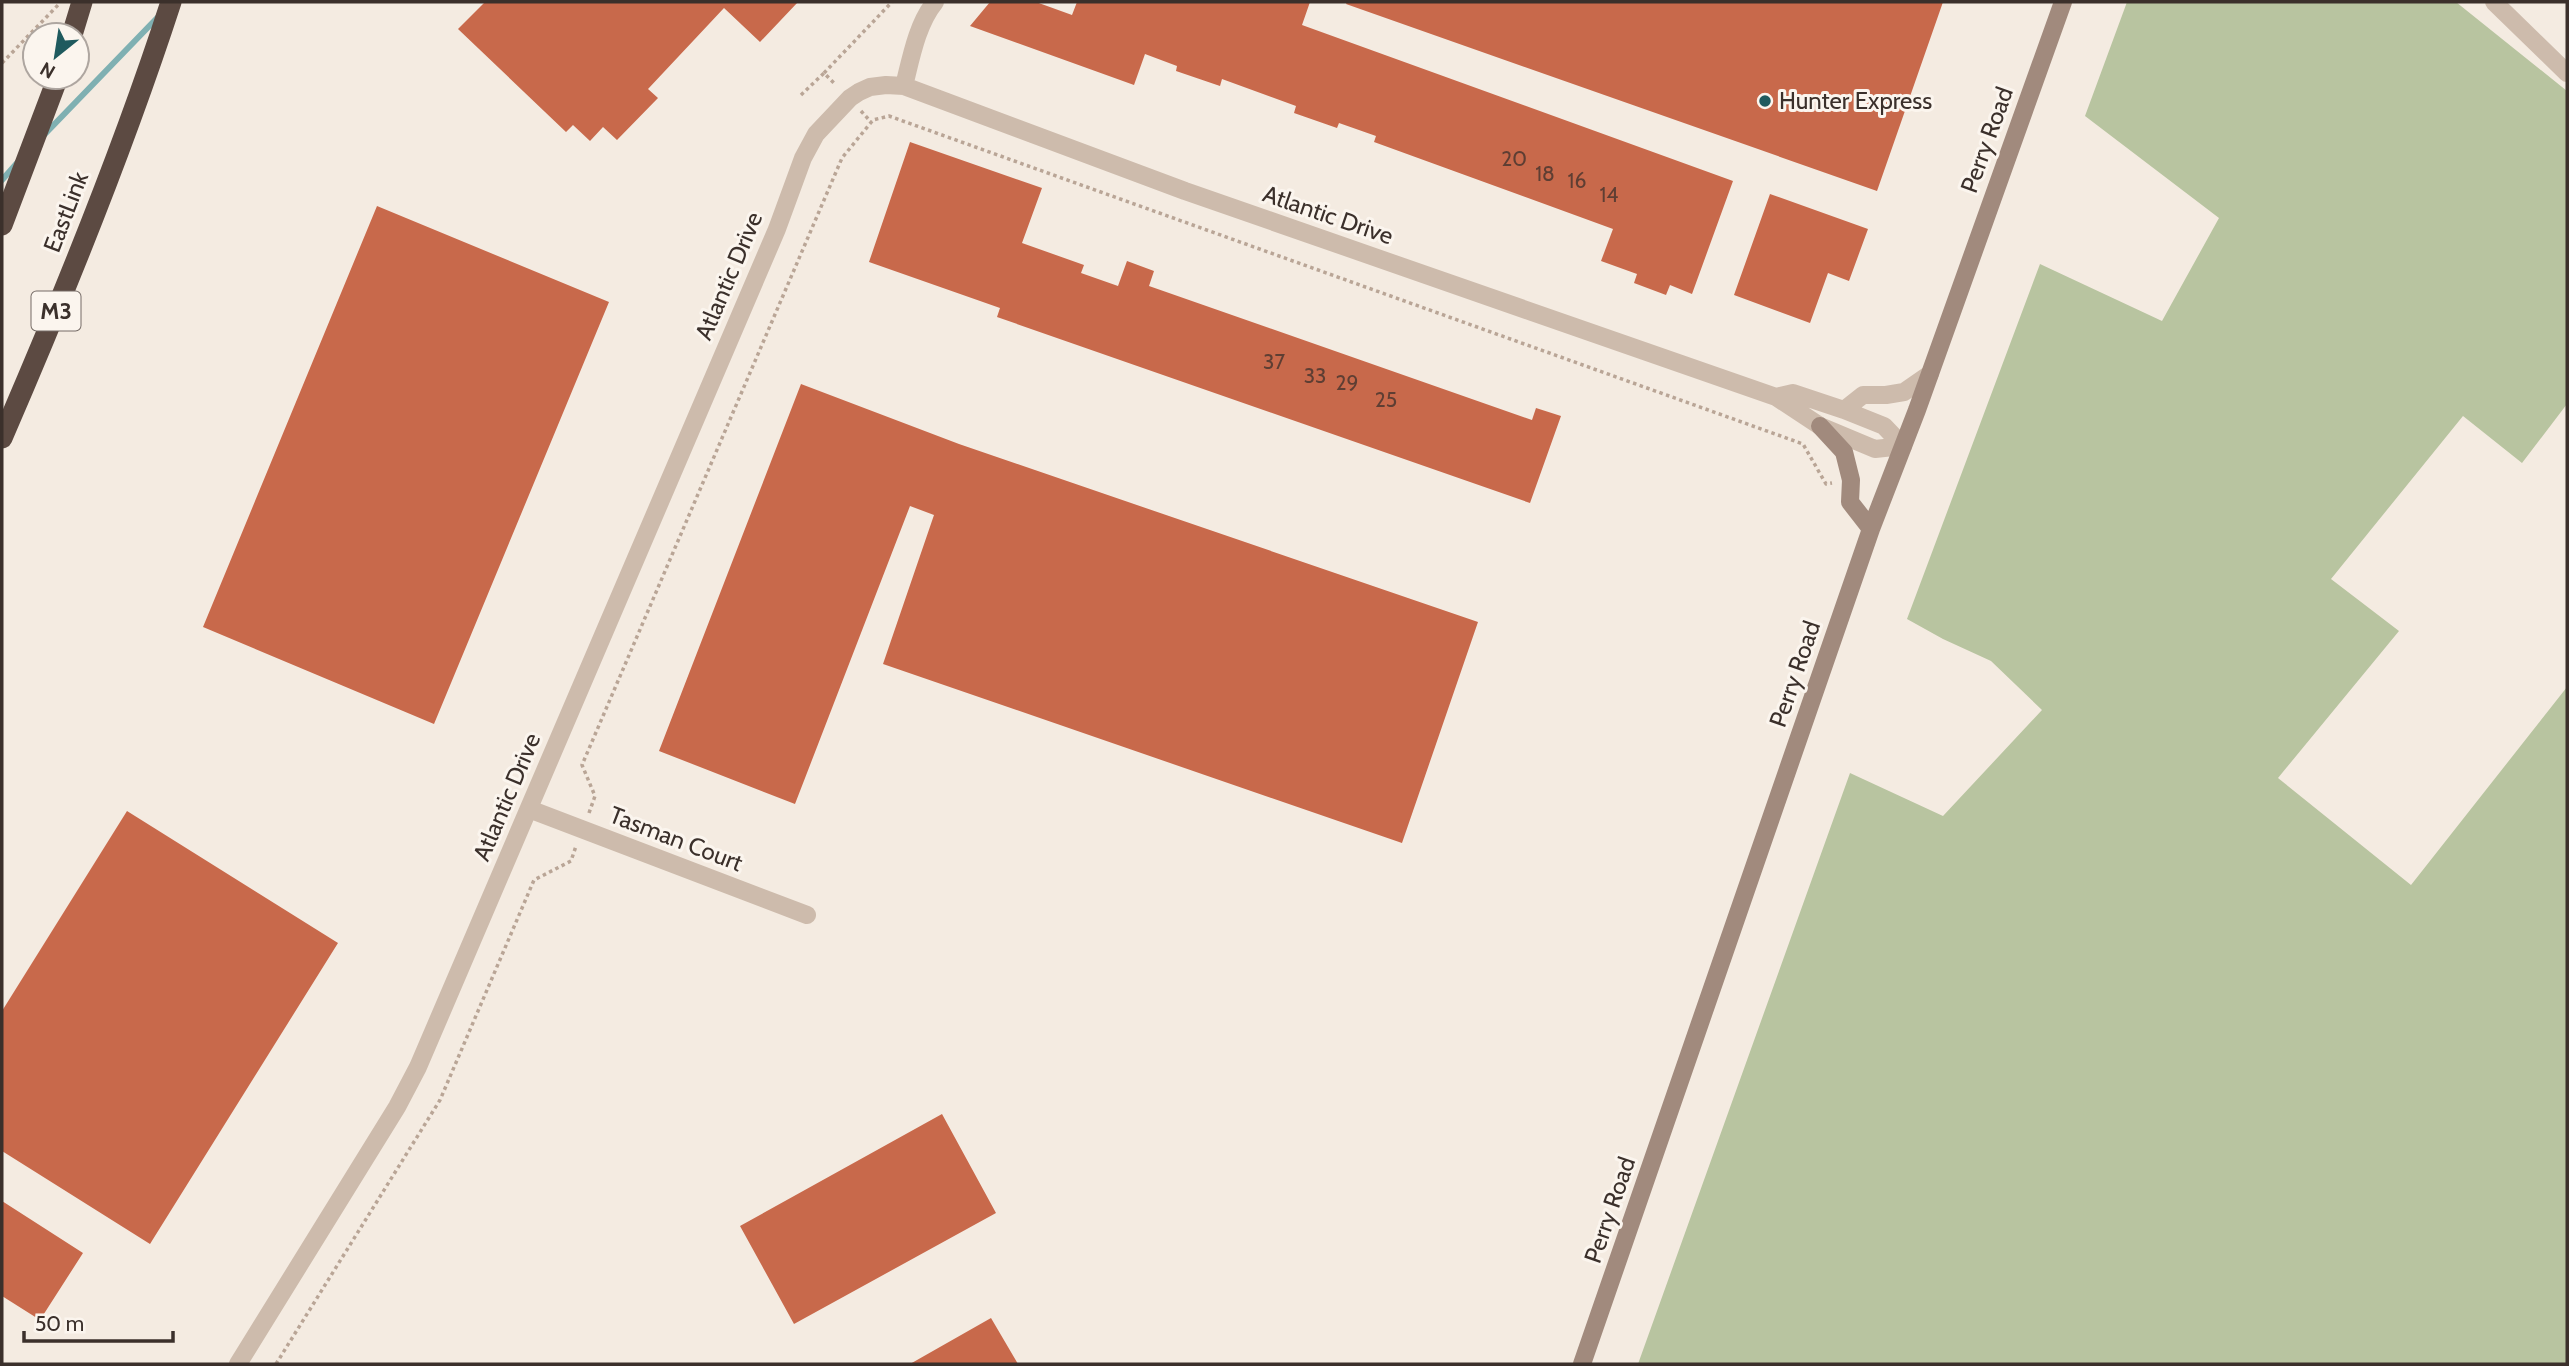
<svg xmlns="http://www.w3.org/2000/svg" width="2569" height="1366" viewBox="0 0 2569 1366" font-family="Cabin,sans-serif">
<rect width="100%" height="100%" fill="#f4ebe1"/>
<path fill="#b8c4a0" d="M2127,2H2456L2567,91V404L2522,463L2463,416L2331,579L2399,631L2278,778L2411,885L2567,687V1364H1638L1850,773L1943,816L2042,710L1991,661L1943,639L1907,619L2040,264L2162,321L2219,218L2085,116Z"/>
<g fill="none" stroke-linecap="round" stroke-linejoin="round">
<path stroke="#7fb0b2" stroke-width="6" d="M44,135L158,17
M2,180L17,163"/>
</g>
<path fill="#c8694b" d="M485,2H798L760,42L724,8L648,89L658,98L617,140L603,127L590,141L573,125L566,132L458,29Z
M990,2H1036L1072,15L1077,2H1310L1302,25L1733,181L1692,294L1670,285L1666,295L1634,283L1637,274L1601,261L1613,229L1374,142L1376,136L1339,123L1337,128L1294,113L1296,106L1222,79L1220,86L1176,71L1177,66L1145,54L1134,85L970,26Z
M1347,2H1943L1877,191L1346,4Z
M910,142L1042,188L1022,243L1084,265L1081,273L1118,286L1127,261L1154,271L1149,286L1532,420L1536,408L1561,416L1530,503L997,317L1000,308L869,262Z
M1770,194L1868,229L1849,281L1828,273L1810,323L1734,295Z
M377,206L609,302L434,724L203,627Z
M801,384L959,444L1478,622L1402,843L883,664L934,515L910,506L795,804L659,751Z
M127,811L338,943L150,1244L2,1151V1011Z
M942,1114L996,1213L794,1324L740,1226Z
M2,1201L83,1253L40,1320L2,1296Z
M991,1318L1018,1364H910Z"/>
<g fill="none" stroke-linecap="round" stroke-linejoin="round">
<path stroke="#b9a596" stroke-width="3.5" stroke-dasharray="3.5 3.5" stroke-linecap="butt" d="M2,63L60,3
M824,73L892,2
M801,95L824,73L836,85
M861,111L871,122
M589,813L595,796L582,765L842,158L873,120L889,116L1803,444L1826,484L1832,483
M276,1364L440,1100L534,880L571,861L576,846"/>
<path stroke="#cdbbac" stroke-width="18" d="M2494,2L2567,73
M904,86C911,58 917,24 935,2
M1776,397L1793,393L1844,410L1884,426L1903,446
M1844,410L1863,395H1886L1904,392L1930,374
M529,809L807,915
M238,1364L397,1107L418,1067L777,229L803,158L816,134L850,98L859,92L870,87L886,85L904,86L1185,191L1776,397L1820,426L1875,449L1903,446"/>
<path stroke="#a18a7d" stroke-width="18" d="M1820,426L1844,452L1851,480L1850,502L1871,529
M1582,1364L1871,529L1917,410L2063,2"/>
<path stroke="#5c4a42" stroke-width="21" d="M72,35L82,2
M2,225L58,77
M2,438C64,295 123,150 171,2"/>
</g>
<circle fill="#1f5a5e" stroke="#fbf5ee" stroke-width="2.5" cx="1765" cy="101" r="7"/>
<g text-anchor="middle" stroke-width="6" stroke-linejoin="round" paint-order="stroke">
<g font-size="21" fill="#5e3e33">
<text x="1514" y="166">20</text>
<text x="1545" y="181">18</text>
<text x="1577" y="188">16</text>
<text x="1609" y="202">14</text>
<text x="1274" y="369">37</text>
<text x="1315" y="383">33</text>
<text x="1347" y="390">29</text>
<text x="1386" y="407">25</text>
</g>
<rect fill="#fbf5ee" stroke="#756b66" stroke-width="2" x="31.5" y="291.5" width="49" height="39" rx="5"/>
<g font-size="23" font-weight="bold" fill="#3b302b">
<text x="56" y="319">M3</text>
</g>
<g font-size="24" fill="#3b302b" stroke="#fbf5ee" text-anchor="start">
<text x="1779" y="109">Hunter Express</text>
</g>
<g font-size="24" fill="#3b302b" stroke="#fbf5ee">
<text transform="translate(1987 140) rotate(-70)" y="8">Perry Road</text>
<text transform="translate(66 212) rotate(-69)" y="8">EastLink</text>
<text transform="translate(1328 215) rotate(19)" y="8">Atlantic Drive</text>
<text transform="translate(729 276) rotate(-67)" y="8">Atlantic Drive</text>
<text transform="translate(1795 674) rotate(-71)" y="8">Perry Road</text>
<text transform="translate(507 797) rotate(-67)" y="8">Atlantic Drive</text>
<text transform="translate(676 839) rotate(21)" y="8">Tasman Court</text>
<text transform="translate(1610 1210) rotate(-71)" y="8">Perry Road</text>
</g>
</g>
<rect width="2569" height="1366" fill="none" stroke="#3b302b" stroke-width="7"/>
<g transform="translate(56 56) rotate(210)"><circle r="33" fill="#fbf5ee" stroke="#aea6a0" stroke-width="2"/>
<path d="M0-5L12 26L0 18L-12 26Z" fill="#1f5a5e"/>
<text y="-10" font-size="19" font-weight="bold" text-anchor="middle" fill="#3b302b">N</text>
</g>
<path d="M24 1331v10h149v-10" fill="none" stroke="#3b302b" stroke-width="3.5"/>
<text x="35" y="1331" font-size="21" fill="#3b302b" stroke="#fbf5ee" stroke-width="5" paint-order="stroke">50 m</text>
</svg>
